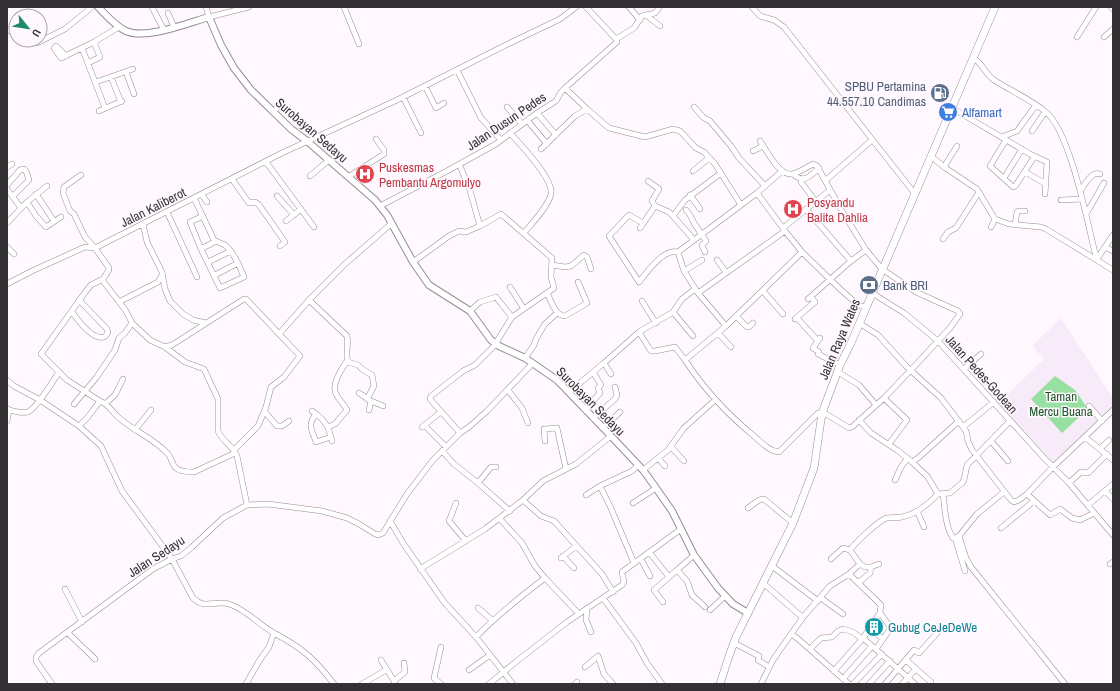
<svg xmlns="http://www.w3.org/2000/svg" width="1120" height="691" viewBox="0 0 1120 691" font-family="'Archivo Narrow',sans-serif">
<rect width="100%" height="100%" fill="#fff8ff"/>
<path fill="#f8ebf9" d="M1061,318L1113,398V409L1056,466L996,405L1044,359L1032,346Z"/>
<path fill="#97e0a1" d="M1055,376L1075,390L1088,409L1062,433L1031,399Z"/>
<g fill="none" stroke-linecap="round" stroke-linejoin="round">
<g stroke="#948d94" stroke-width="6">
<path id="minor" d="M152,7L164,30
M206,7L209,17L249,7
M344,7L359,44
M629,7L640,20
M752,7L760,16L774,20L784,27L915,194
M1111,7L1113,9
M168,13L174,27
M646,15L660,26
M7,29L16,35
M1077,37L1096,7
M1104,37L1113,29
M616,39L634,28L642,16L655,13L659,8
M24,40L37,43L65,29L92,7
M56,46L54,48L61,58L94,42L119,27
M56,46L66,56
M82,48L105,108
M973,58C982,62 984,73 994,80C1011,91 1030,99 1046,112C1070,132 1087,220 1095,253L1098,257
M88,63L100,57L94,42
M457,70L481,118L501,140
M126,72L134,94
M111,77L121,102
M96,82L133,69
M425,86L436,108L444,103
M565,88L617,42L616,39L586,7
M403,97L421,133
M507,107L522,124
M694,107L704,118L710,121L731,146L739,158L765,186
M952,108L1030,154L1047,162L1045,194
M99,111L122,101
M273,112L279,106
M537,113L556,135
M527,120L547,144
M1032,131L1045,112
M510,133C520,144 554,179 551,194C548,207 532,223 524,233
M1002,137L1017,131L1036,105
M1006,140L990,166L1012,186L1014,187L1016,185L1034,157
M760,141C767,151 779,176 792,174C799,173 807,167 813,164L817,166L842,211L866,250L882,269L916,292L958,311L960,314L950,328L910,371L884,398L852,427L849,428L826,414L818,413L779,452C769,451 761,442 754,436C727,414 704,389 685,360L726,326L802,252
M541,149L575,116L587,109
M753,151L763,146
M931,156L944,167L977,189L995,219L1009,224L1041,227L1046,229L1113,270
M266,162L314,227
M7,167L12,164
M944,167L957,146
M693,171L709,158
M1025,172L1046,184
M793,174C804,184 810,176 819,168
M81,175L64,187L63,193L70,211L74,214L85,237L95,248L109,268C109,274 103,275 103,281L126,311L132,323L150,340L165,347L185,362L204,369L218,399V431C222,441 233,446 237,456L247,505
M310,176L329,160
M348,177L384,154V150L376,139
M1004,178L1022,149
M232,179L249,203L255,202L259,205L285,242L280,246
M825,181L872,140
M801,182L816,202
M7,185L20,170L24,169L26,171L29,180L13,196
M7,189L21,208
M1080,191C1085,185 1091,171 1100,174
M757,193L782,171
M36,194L54,221
M202,195L207,202
M690,195L700,209
M277,196L294,215
M194,198L215,242
M1061,200L1082,199
M27,202L36,216L46,227L61,217
M741,205L678,252L684,271L698,293L785,231
M380,206L447,171L496,144L537,113L556,101L561,92L565,88L587,109L609,128L645,137L673,129L680,131L696,148L704,152L715,164L741,205L757,193L785,231L802,252L840,289L857,304L866,308
M655,206L669,212L673,216
M806,209L851,261
M686,210L690,215L694,223L706,241L702,245L705,252
M167,212L197,277
M1086,214L1104,183
M203,216L190,222L201,249L216,241L225,245L231,251L208,262
M286,221L301,209
M7,223L27,202L47,186
M643,223L629,215L609,236L639,282C647,272 664,248 678,252
M143,224L147,242L162,272L165,289L170,301L183,314L193,320L206,323
M1015,225L1017,212L1019,211H1025
M991,227L995,219
M640,228L655,206L652,201L659,189L648,181
M783,228L830,190
M943,239L948,232L956,228L979,192
M694,240L673,216L685,200L721,173
M7,247L14,254
M1105,247L1113,251
M201,249L220,288L244,277L238,263L215,275
M231,251L238,263
M1097,259L1113,235
M717,260L726,272
M413,262L449,236L459,231L466,232L480,226L469,187L459,164
M552,265L565,267L571,266L584,255L587,257L591,269
M684,271L702,260
M7,284L32,271L85,247L95,248L282,153L397,100L510,43L560,19L576,7
M510,287L524,309
M763,291L783,314
M547,293C551,300 555,316 565,316L587,303L578,282
M698,293L726,326
M872,293L904,313L938,341L1045,459L1069,483L1113,535
M808,299L851,261L866,250
M309,300L347,336C349,345 345,354 348,362L358,365L362,369L372,375L374,386L367,399
M642,301L656,323
M119,302L158,282L162,275
M470,311L480,302L496,297L512,317
M72,312C77,319 93,341 104,337C105,337 107,334 108,332L107,329L79,300
M673,312L693,336
M736,316L747,327H749L753,323
M797,318L818,341L820,338
M795,319L815,302L811,297
M859,323L878,335L907,367L941,398L966,431L968,441L972,450L1011,500L1014,502L1019,500L1027,494L1053,467L1113,410
M639,332L651,351H655L675,347L685,360
M718,333L731,347
M279,334L309,300L345,264L391,224
M818,341L813,348L819,352L818,354L840,365
M165,347L172,345L244,299H246L300,356L284,377L271,387L266,407L258,426L234,450
M525,358L534,345L536,339L545,324L557,313
M604,363L611,374
M964,369L981,354
M838,372L859,385L876,405
M7,380L14,386L40,400L79,426L101,446L122,491L172,559L193,598C205,610 215,600 229,604C247,610 258,624 274,633
M508,390L522,408L528,423
M569,392L604,363L639,332L673,312L682,299L695,289
M359,393L369,400L383,406
M884,398L907,420L889,444
M100,401C108,404 110,409 116,415C132,431 153,437 168,454C172,458 172,465 176,468C180,472 189,472 194,472L235,453
M106,403L115,395L123,379
M74,404L96,378L115,350L119,338L125,333L132,323
M1089,406L1102,421
M9,410C15,411 23,414 28,412C37,408 53,381 59,372
M369,410L371,401
M585,410L600,393L598,388L601,385L593,372
M312,411L316,414C307,425 312,430 316,442L331,437
M265,412L277,426H282L289,421
M316,414L322,419L328,427
M593,418L615,399L617,395L615,387
M859,420L871,433L897,450L912,462L927,476L938,494
M7,421L9,410L8,409
M79,426L87,418L100,401L67,380L41,354L86,291L91,285L103,279
M422,427L441,412
M426,427L446,447
M963,427L994,402
M603,428L620,412
M135,430L151,410
M460,433L430,399L431,396L463,371L475,365L494,346L512,317L554,288L551,277L552,258L501,214L480,226
M1085,437L1113,460
M332,441L328,427L335,424L347,410C344,404 339,400 336,394C331,384 342,369 347,361
M545,441L544,429L557,428L566,469
M991,441L1008,461
M671,447L684,461
M1100,449L1109,440
M442,451L454,464L478,483L510,511
M659,459L665,466
M912,462L918,458L959,421
M643,470L668,450L684,428L715,400
M895,480L901,467L907,459
M478,483L491,467H496
M1069,483L1081,472L1088,473L1107,454
M600,486L610,506L634,563
M1105,491L1113,499
M1004,492L977,514L959,536L966,558L971,567L1065,684
M943,494C945,508 945,526 953,538H955L959,536
M1027,494L1050,515L1060,509L1072,518L1080,520L1094,513
M586,495L600,486L632,471L638,465
M523,500L541,516L554,521L602,574L613,592
M456,503L449,521L466,541
M633,503L656,488
M1088,505L1113,484
M748,508L759,500L764,499L793,523
M917,511L924,527
M500,519L522,543L535,566L545,578L579,614
M390,521L403,543L444,602L476,637L513,684
M1001,528L1034,501
M955,538L965,571
M650,553L669,577
M694,555L677,570L687,581L692,595L705,607
M563,556L574,568
M561,558L576,546
M641,559L650,576
M831,559L843,548L850,550
M879,564L871,567H865L860,564L850,550C855,543 879,520 887,518C892,517 897,518 902,517C917,514 928,504 938,494L950,493L962,483L964,480L967,465L1010,421
M1110,564L1113,562
M772,566L818,601
M420,569L485,529L523,500L543,481L576,464L611,436
M849,574L881,605L880,613L891,628L883,639L869,628
M763,583L801,616H804L830,586L849,574L860,564
M858,583L870,573L871,567
M65,589L82,622
M603,598L636,643L647,663L662,684
M821,598L843,614
M663,602L654,590L677,570
M478,608L492,620
M587,608L586,620L591,632
M710,610L725,596
M68,633L95,659
M791,634L804,616
M476,637C497,615 520,597 545,578
M863,638L915,684
M734,643L759,656L758,660L769,667
M441,647L434,678L441,684
M810,649L821,638L832,637L838,631L843,629L853,632L862,639
M876,649L883,639
M381,660L394,681
M906,660L931,682
M585,667L598,656L604,674L613,684
M469,670L490,655
M834,671L863,638L880,613
M843,679L872,646
M52,684L36,661V657L39,653L153,569L172,559L181,556L192,547L223,518L247,505L268,504L322,511L347,518L359,524L375,534L378,535L383,533L407,494L433,460L460,433L469,427L487,411L533,363
M246,684L259,661L269,647L274,633C302,648 314,658 334,684
M362,684L386,670
M395,684L394,681L405,672L404,663
M489,684L517,661L567,622L622,585L624,582L622,572L681,529
M575,684L577,682
M761,684L773,660L791,634L797,638L849,684
M853,684L882,654
M869,684L890,661
M885,684L914,650L919,653L938,632
M902,684L916,669"/>
</g>
<g stroke="#948d94" stroke-width="8">
<path id="major" d="M98,7C106,15 115,26 126,31C146,40 188,23 209,17L221,45L234,68L251,90L291,129L307,141L375,200L387,215L413,262L429,285L470,311L491,340L499,346L525,358L557,380L611,436L643,470L656,488L672,511L694,555L718,588L733,604L748,613"/>
</g>
<g stroke="#948d94" stroke-width="8">
<path id="highway" d="M720,684L729,656L736,637L793,523L814,468L822,413L840,365L851,343L995,7"/>
</g>
<use href="#minor" stroke="#fff" stroke-width="5"/>
<use href="#major" stroke="#fff" stroke-width="6"/>
<use href="#highway" stroke="#fff" stroke-width="7"/>
</g>
<defs>
<g id="fuel-disc" transform="scale(1)"><circle r="9.5" fill="#5c6f8a" stroke="#fff8ff"/><path d="M-5.5-6h7V0h2V4h1.3V-2.5L3-4.5l.8-.8L6-3V5H2.5V1h-1V6h-7ZM-4.2-4.7v3.2H.2V-4.7Z" fill="#fff"/></g>
<g id="supermarket-disc" transform="scale(1)"><circle r="9.5" fill="#3f7fe0" stroke="#fff8ff"/><path d="M-6-5.5h2.5l.6 2H6L4.5 2H-2.5L-4.4-4H-6ZM-1.5 3.2a1.3 1.3 0 1 0 .1 0ZM3 3.2a1.3 1.3 0 1 0 .1 0Z" fill="#fff"/></g>
<g id="hospital-disc" transform="scale(1)"><circle r="9.5" fill="#e0444e" stroke="#fff8ff"/><path d="M-5-5h3v3.5h4V-5h3V5h-3V1.5h-4V5h-3Z" fill="#fff"/></g>
<g id="bank-disc" transform="scale(1)"><circle r="9.5" fill="#5c6f8a" stroke="#fff8ff"/><path d="M-6-4H6V4H-6ZM0-2.3a2.3 2.3 0 1 0 0 4.6a2.3 2.3 0 1 0 0-4.6Z" fill="#fff"/></g>
<g id="building-disc" transform="scale(1)"><circle r="9.5" fill="#0f9aa8" stroke="#fff8ff"/><path d="M-4-6H4V6H1V3H-1V6H-4ZM-2.5-4.3h1.7v1.8h-1.7ZM.8-4.3h1.7v1.8H.8ZM-2.5-1h1.7V.8h-1.7ZM.8-1h1.7V.8H.8Z" fill="#fff"/></g>
</defs>
<g fill-rule="evenodd">
<use href="#fuel-disc" x="940" y="93"/>
<use href="#supermarket-disc" x="948" y="112"/>
<use href="#hospital-disc" x="365" y="174"/>
<use href="#hospital-disc" x="793" y="209"/>
<use href="#bank-disc" x="869" y="285"/>
<use href="#building-disc" x="874" y="627"/>
</g>
<g text-anchor="middle" stroke-width="3" stroke-linejoin="round" paint-order="stroke">
<g font-size="13" fill="#4e5e75" stroke="#fff8ff" text-anchor="end">
<text x="926" y="91">SPBU Pertamina<tspan x="926" dy="15">44.557.10 Candimas</tspan></text>
<text x="883" y="290" text-anchor="start">Bank BRI</text>
</g>
<g font-size="13" fill="#366cbe" stroke="#fff8ff" text-anchor="start">
<text x="962" y="117">Alfamart</text>
</g>
<g font-size="13" fill="#343134" stroke="#fff8ff">
<text transform="translate(506 121) rotate(-34)" y="5">Jalan Dusun Pedes</text>
<text transform="translate(312 130) rotate(41)" y="5">Surobayan Sedayu</text>
<text transform="translate(153 207) rotate(-27)" y="5">Jalan Kaliberot</text>
<text transform="translate(839 339) rotate(-67)" y="5">Jalan Raya Wates</text>
<text transform="translate(982 374) rotate(48)" y="5">Jalan Pedes-Godean</text>
<text transform="translate(591 401) rotate(45)" y="5">Surobayan Sedayu</text>
<text transform="translate(156 556) rotate(-33)" y="5">Jalan Sedayu</text>
</g>
<g font-size="13" fill="#be3a42" stroke="#fff8ff" text-anchor="start">
<text x="379" y="172">Puskesmas<tspan x="379" dy="15">Pembantu Argomulyo</tspan></text>
<text x="807" y="207">Posyandu<tspan x="807" dy="15">Balita Dahlia</tspan></text>
</g>
<g font-size="13" fill="#1f572b" stroke="#fff8ff">
<text x="1061" y="401">Taman<tspan x="1061" dy="15">Mercu Buana</tspan></text>
</g>
<g font-size="13" fill="#0d838f" stroke="#fff8ff" text-anchor="start">
<text x="888" y="632">Gubug CeJeDeWe</text>
</g>
</g>
<rect width="1120" height="691" fill="none" stroke="#343134" stroke-width="16"/>
<g transform="translate(28 28) rotate(120)"><circle r="19" fill="#fff8ff" stroke="#aea8ae"/>
<path d="M0-3L7 15L0 10L-7 15Z" fill="#1d8967"/>
<text y="-6" font-size="11" font-weight="bold" text-anchor="middle" fill="#343134">U</text>
</g>
</svg>
